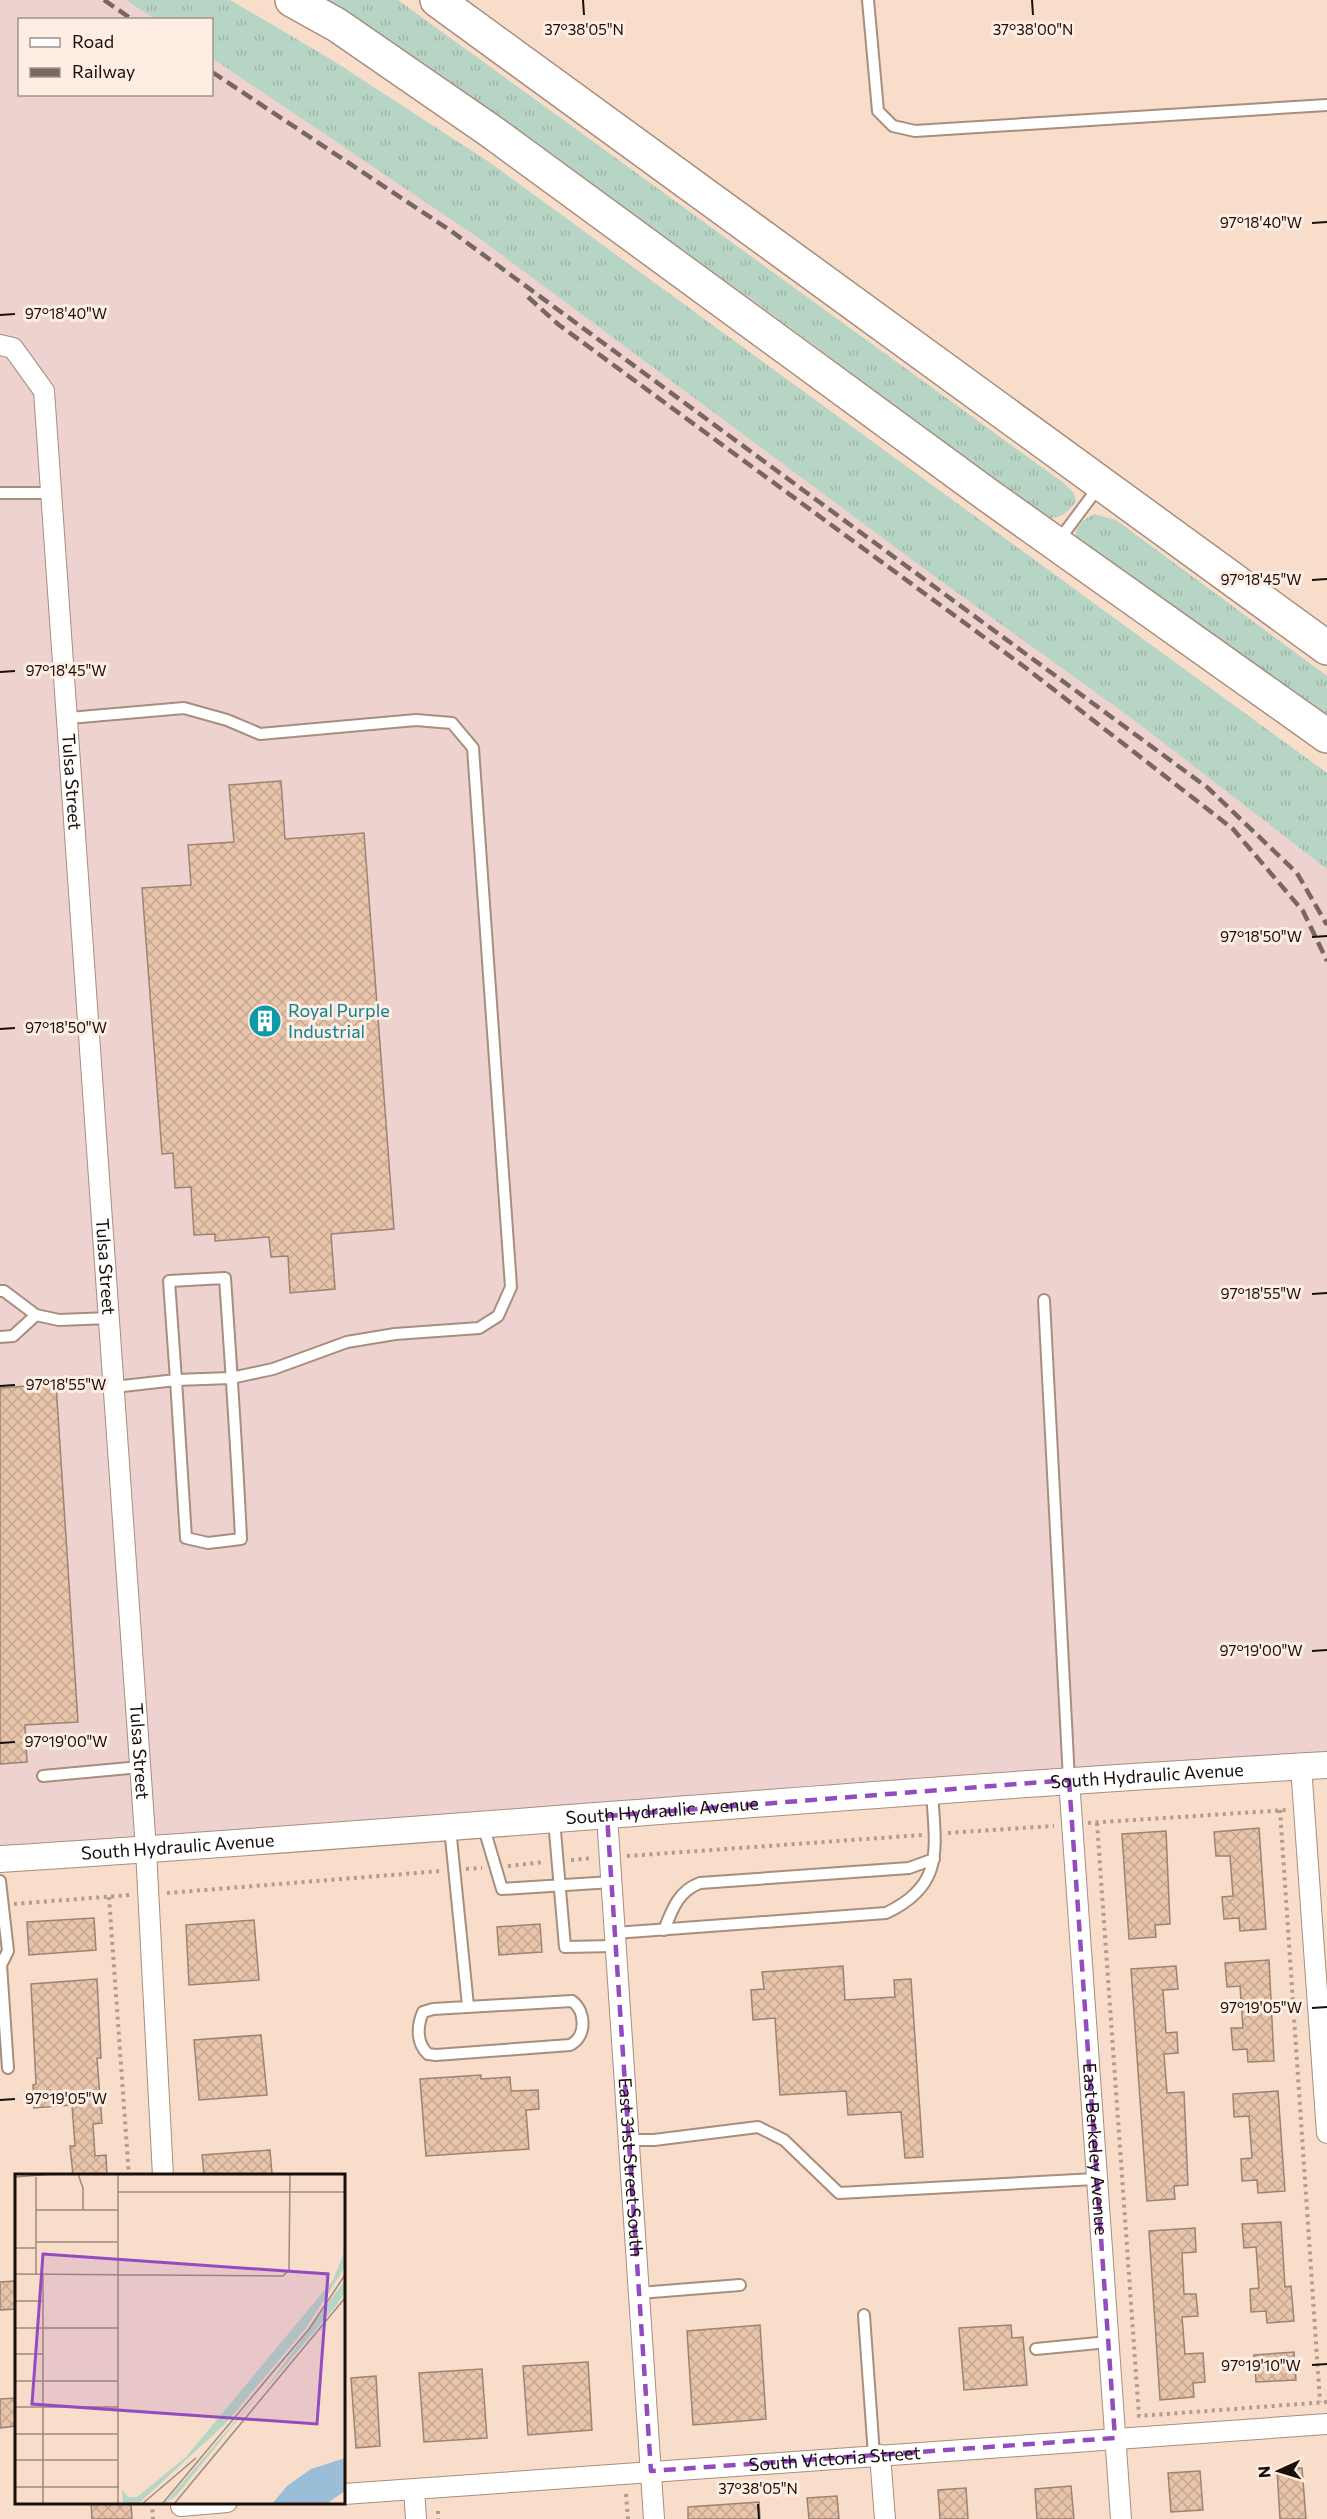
<svg xmlns="http://www.w3.org/2000/svg" width="1327" height="2519" viewBox="0 0 1327 2519" font-family="Commissioner,sans-serif">
<defs>
<pattern id="grass-tufts" width="24" height="20" patternUnits="userSpaceOnUse" patternTransform="scale(1.5)"><rect width="24" height="20" fill="#b7d5c5"/><path d="M3 7l-1-3M5 7V3M7 7l1-3M15 17l-1-3M17 17v-4M19 17l1-3" fill="none" stroke="#9db6a8"/></pattern>
<pattern id="building-cross-hatch" width="8" height="8" patternUnits="userSpaceOnUse" patternTransform="scale(1.5)"><rect width="8" height="8" fill="#e8c4ab"/><path d="M0 0l8 8M0 8l8-8" fill="none" stroke="#c6a792"/></pattern>
</defs>
<rect width="100%" height="100%" fill="#f8ddcb"/>
<path fill="#edd2cf" fill-rule="evenodd" d="M0,0H184L468,184L1327,857V1766L0,1859ZM20,20H212V94H20Z"/>
<path fill="url(#grass-tufts)" d="M126,0H230L332,60L489,162L1327,773V869L1134,720L934,576L483,241L212,58V20L155,19Z
M321,0H398L1065,484L1074,493L1076,501C1066,515 1059,519 1041,518C809,336 567,164 321,0Z
M1094,514L1116,520L1327,676V723L1076,540C1074,526 1083,520 1094,514Z"/>
<path fill="url(#building-cross-hatch)" stroke="#9c8372" stroke-width="1.5" d="M281,781L285,839L364,833L394,1229L331,1234L335,1289L290,1293L288,1256L271,1257L269,1237L215,1241V1234L194,1235L191,1187L175,1188L173,1153L162,1154L142,888L191,885L188,845L234,842L229,785Z
M56,1384L78,1722L25,1725L27,1762L0,1764V1388Z
M1259,1828L1266,1929L1240,1931L1239,1918L1224,1919L1222,1897L1233,1896L1230,1856H1216L1214,1832Z
M1166,1831L1170,1924L1155,1925L1156,1937L1129,1939L1122,1834Z
M94,1918L96,1950L29,1955L27,1922Z
M254,1920L259,1980L189,1985L186,1925Z
M540,1924L542,1952L499,1955L497,1927Z
M1269,1960L1274,2061L1248,2062L1247,2049L1233,2050L1231,2028H1243L1240,1986L1227,1987L1225,1963Z
M843,1966L845,2000L895,1997L894,1980L911,1979L923,2157L905,2158L901,2112L848,2115L846,2091L780,2095L775,2018L753,2020L751,1990L764,1989L762,1972Z
M1176,1966L1178,1989L1163,1990L1166,2033L1177,2032L1178,2053L1164,2054L1167,2093L1184,2092L1188,2185L1174,2186L1175,2199L1147,2201L1131,1969Z
M97,1979L101,2058H97L102,2123L93,2124L95,2156L106,2155L107,2175H73L70,2146H75L72,2105L34,2108L33,2085L36,2084L31,1984Z
M261,2035L267,2095L199,2100L194,2040Z
M481,2075V2079L510,2077L511,2091L538,2090L539,2109L526,2110L529,2149L426,2156L420,2079Z
M1278,2091L1285,2191L1258,2193L1257,2180L1242,2181L1241,2159L1252,2158L1249,2116L1234,2117L1233,2094Z
M270,2150L272,2174L204,2175L202,2155Z
M1281,2222L1285,2287L1291,2286L1294,2321L1267,2323L1266,2311L1251,2312L1250,2289L1259,2288L1256,2247L1244,2248L1242,2224Z
M1195,2228L1196,2252L1182,2253L1184,2294H1196L1198,2316L1182,2317L1185,2354L1203,2353L1205,2382L1193,2383L1194,2397L1160,2400L1149,2231Z
M14,2281L16,2309L0,2310V2282Z
M760,2325L766,2419L693,2425L687,2331Z
M1011,2325L1012,2338L1023,2337L1027,2385L964,2390L959,2328Z
M1294,2352L1296,2380L1256,2382L1254,2355Z
M588,2362L592,2430L528,2435L523,2366Z
M482,2369L487,2438L424,2442L419,2373Z
M376,2376L380,2446L356,2448L351,2378Z
M16,2398V2426L0,2428V2399Z
M1302,2468L1306,2519H1280L1277,2469Z
M1200,2471L1203,2510L1171,2512L1168,2473Z
M1071,2486L1074,2519H1037L1035,2489Z
M966,2488L968,2519H940L938,2490Z
M837,2496L839,2519H809L807,2498Z
M91,2502H131L132,2519H92Z
M759,2502L760,2519H688V2507Z"/>
<g fill="none" stroke-linecap="round" stroke-linejoin="round">
<g stroke="#a78e7d" stroke-width="14">
<path id="service" d="M868,0L878,111L893,126L915,131L1327,105
M0,493H52
M1059,540L1100,485
M69,718L184,708L227,720L260,734L416,720L452,723L473,748L511,1287L498,1316L479,1328L395,1334L347,1342L273,1369L231,1378L176,1380L169,1281L225,1278C231,1365 237,1452 241,1539L208,1543L186,1538L176,1380L114,1387
M0,1291H4L36,1315L13,1336L0,1337
M1044,1300L1069,1780
M36,1315L59,1320L110,1318
M43,1776L140,1767
M554,1820L565,1947L615,1946
M483,1825L502,1889L612,1882
M450,1828L468,2006
M0,1881L8,1951L1,1965L8,2068
M664,1930C672,1910 678,1891 700,1883L909,1868L934,1859
M615,1933L886,1913C946,1885 935,1847 932,1791
M572,2001C586,2011 587,2037 570,2045L436,2055L428,2054C416,2043 417,2026 423,2012L433,2009Z
M629,2140H654L758,2127L784,2140L839,2193L1095,2179
M639,2293L740,2285
M864,2315L874,2455
M1036,2349L1108,2342"/>
</g>
<g stroke="#a78e7d" stroke-width="22">
<g id="minor">
<path id="s1" d="M0,345L13,348L44,391L146,1850L163,2176"/>
<path d="M1301,1766L1327,2133"/>
<path id="s2" d="M1069,1780L1121,2519"/>
<path id="s3" d="M607,1816L654,2519"/>
<path d="M880,2455L885,2519"/>
<path d="M414,2489L416,2519"/>
<path id="s4" d="M344,2494L1327,2424"/>
<path d="M181,2506L227,2502"/>
</g>
</g>
<g stroke="#a78e7d" stroke-width="28">
<g id="tertiary">
<path id="s5" d="M0,1859C443,1831 884,1790 1327,1765"/>
</g>
</g>
<g stroke="#a78e7d" stroke-width="36">
<path id="motorway" d="M292,0L337,25L492,132L989,496L1327,736
M437,0L1327,648"/>
</g>
<path stroke="#b19c8e" stroke-width="4" stroke-dasharray="3 4.5" stroke-linecap="butt" d="M1280,1810L1320,2402
M1088,1823L1287,1810
M1097,1823L1139,2416L1327,2402
M948,1833L1054,1826
M627,1856L922,1835
M571,1860L593,1858
M508,1866L545,1862
M466,1869L482,1868
M167,1893L441,1871
M109,1897L129,2176
M14,1904L130,1895
M626,2494L628,2519
M152,2502L153,2519
M438,2511V2519"/>
<use href="#service" stroke="#fff" stroke-width="10"/>
<use href="#minor" stroke="#fff" stroke-width="20"/>
<use href="#tertiary" stroke="#fff" stroke-width="26"/>
<use href="#motorway" stroke="#fff" stroke-width="33"/>
<path stroke="#77675c" stroke-width="4.5" stroke-dasharray="12 6" stroke-linecap="butt" d="M104,0L133,20
M212,72L451,231L1208,788L1297,873L1327,925
M528,297L559,325L1026,668L1233,829L1303,911L1327,961"/>
</g>
<path fill="none" stroke="#924cbf" stroke-width="4.5" stroke-dasharray="12 8" stroke-linejoin="round" d="M1069,1780L1115,2438L651,2471L607,1816Z"/>
<path fill="none" stroke="#180f09" stroke-width="2" d="M583,0L584,15M1032,0L1033,15M1312,223L1327,222M0,315L15,314M1312,580L1327,579M0,672L15,671M1312,937L1327,936M0,1029L15,1028M1312,1294L1327,1293M0,1386L15,1385M1312,1651L1327,1650M0,1743L15,1742M1312,2008L1327,2007M0,2100L15,2099M1312,2365L1327,2364M758,2504L759,2519"/>
<defs>
<g id="building-disc" transform="scale(1.725)"><circle r="9.5" fill="#0f9aa8" stroke="#fdede2"/><path d="M-4-6H4V6H1V3H-1V6H-4ZM-2.5-4.3h1.7v1.8h-1.7ZM.8-4.3h1.7v1.8H.8ZM-2.5-1h1.7V.8h-1.7ZM.8-1h1.7V.8H.8Z" fill="#fff"/></g>
</defs>
<g fill-rule="evenodd">
<use href="#building-disc" x="265" y="1021"/>
</g>
<g text-anchor="middle" stroke-width="6" stroke-linejoin="round" paint-order="stroke">
<g font-size="18" fill="#180f09" stroke="#fdede2">
<text dy="6" stroke="none"><textPath href="#s1" startOffset="458">Tulsa Street</textPath></text>
<text dy="6" stroke="none"><textPath href="#s1" startOffset="944">Tulsa Street</textPath></text>
<text dy="6" stroke="none"><textPath href="#s1" startOffset="1430">Tulsa Street</textPath></text>
<text dy="6" stroke="none"><textPath href="#s5" startOffset="1150">South Hydraulic Avenue</textPath></text>
<text dy="6" stroke="none"><textPath href="#s5" startOffset="664">South Hydraulic Avenue</textPath></text>
<text dy="6" stroke="none"><textPath href="#s5" startOffset="178">South Hydraulic Avenue</textPath></text>
<text dy="6" stroke="none"><textPath href="#s2" startOffset="370">East Berkeley Avenue</textPath></text>
<text dy="6" stroke="none"><textPath href="#s3" startOffset="352">East 31st Street South</textPath></text>
<text dy="6" stroke="none"><textPath href="#s4" startOffset="492">South Victoria Street</textPath></text>
</g>
<g font-size="18" fill="#0d838f" stroke="#fdede2" text-anchor="start">
<text x="288" y="1017">Royal Purple<tspan x="288" dy="21">Industrial</tspan></text>
</g>
</g>
<g transform="translate(15 2174)">
<rect width="330" height="330" fill="#f8ddcb"/>
<path d="M330,76V93L291,154L210,250L123,330H108L107,316L114,323H122L171,283L318,106ZM330,106V119L321,132L248,218ZM245,218L161,322L149,330Z" fill="#b7d5c5"/>
<path d="M330,284V317L311,330H257L272,312L296,295Z" fill="#9abed7"/>
<path fill="none" stroke="#9e8b7d" stroke-width="1.5" d="M63,0L68,14V36M103,0V330M0,3L40,0M21,3V100M103,18H330M21,36H103M21,68H102M0,74H21M0,100L268,102L274,96L275,0M28,100V330M0,127H28M0,154H102M0,180H28M0,207H103M0,233H103M0,260H102M0,286H102M0,313H104M127,330L181,284M147,330L294,155L330,101M159,330L330,124"/>
<path fill="#924cbf" fill-opacity="0.15" stroke="#924cbf" stroke-width="3" d="M28,80L313,100L302,250L17,230Z"/>
<rect width="330" height="330" fill="none" stroke="#180f09" stroke-width="3"/>
</g>
<g font-size="15" text-anchor="middle" fill="#180f09" stroke="#fdede2" stroke-width="6" stroke-linejoin="round" paint-order="stroke">
<text x="584" y="35">37°38'05"N</text>
<text x="1033" y="35">37°38'00"N</text>
<text x="1261" y="228">97°18'40"W</text>
<text x="66" y="319">97°18'40"W</text>
<text x="1261" y="585">97°18'45"W</text>
<text x="66" y="676">97°18'45"W</text>
<text x="1261" y="942">97°18'50"W</text>
<text x="66" y="1033">97°18'50"W</text>
<text x="1261" y="1299">97°18'55"W</text>
<text x="66" y="1390">97°18'55"W</text>
<text x="1261" y="1656">97°19'00"W</text>
<text x="66" y="1747">97°19'00"W</text>
<text x="1261" y="2013">97°19'05"W</text>
<text x="66" y="2104">97°19'05"W</text>
<text x="1261" y="2371">97°19'10"W</text>
<text x="758" y="2494">37°38'05"N</text>
</g>
<rect x="18" y="18" width="195" height="78" fill="#fdede2" stroke="#a1948b" stroke-width="1.5"/>
<rect x="30" y="38" width="30" height="9" fill="#ffffff" stroke="#a1948b" stroke-width="1.5"/>
<text x="72" y="48" font-size="18" fill="#180f09">Road</text>
<rect x="30" y="68" width="30" height="9" fill="#77675c" stroke="#a1948b" stroke-width="1.5"/>
<text x="72" y="78" font-size="18" fill="#180f09">Railway</text>
<g transform="translate(1279 2471) rotate(266)" stroke="#fdede2" stroke-width="4.5" paint-order="stroke">
<path d="M0-4.5L10 22L0 15L-10 22Z" fill="#180f09"/>
<text y="-9" font-size="16" font-weight="bold" text-anchor="middle" fill="#180f09">N</text>
</g>
</svg>
